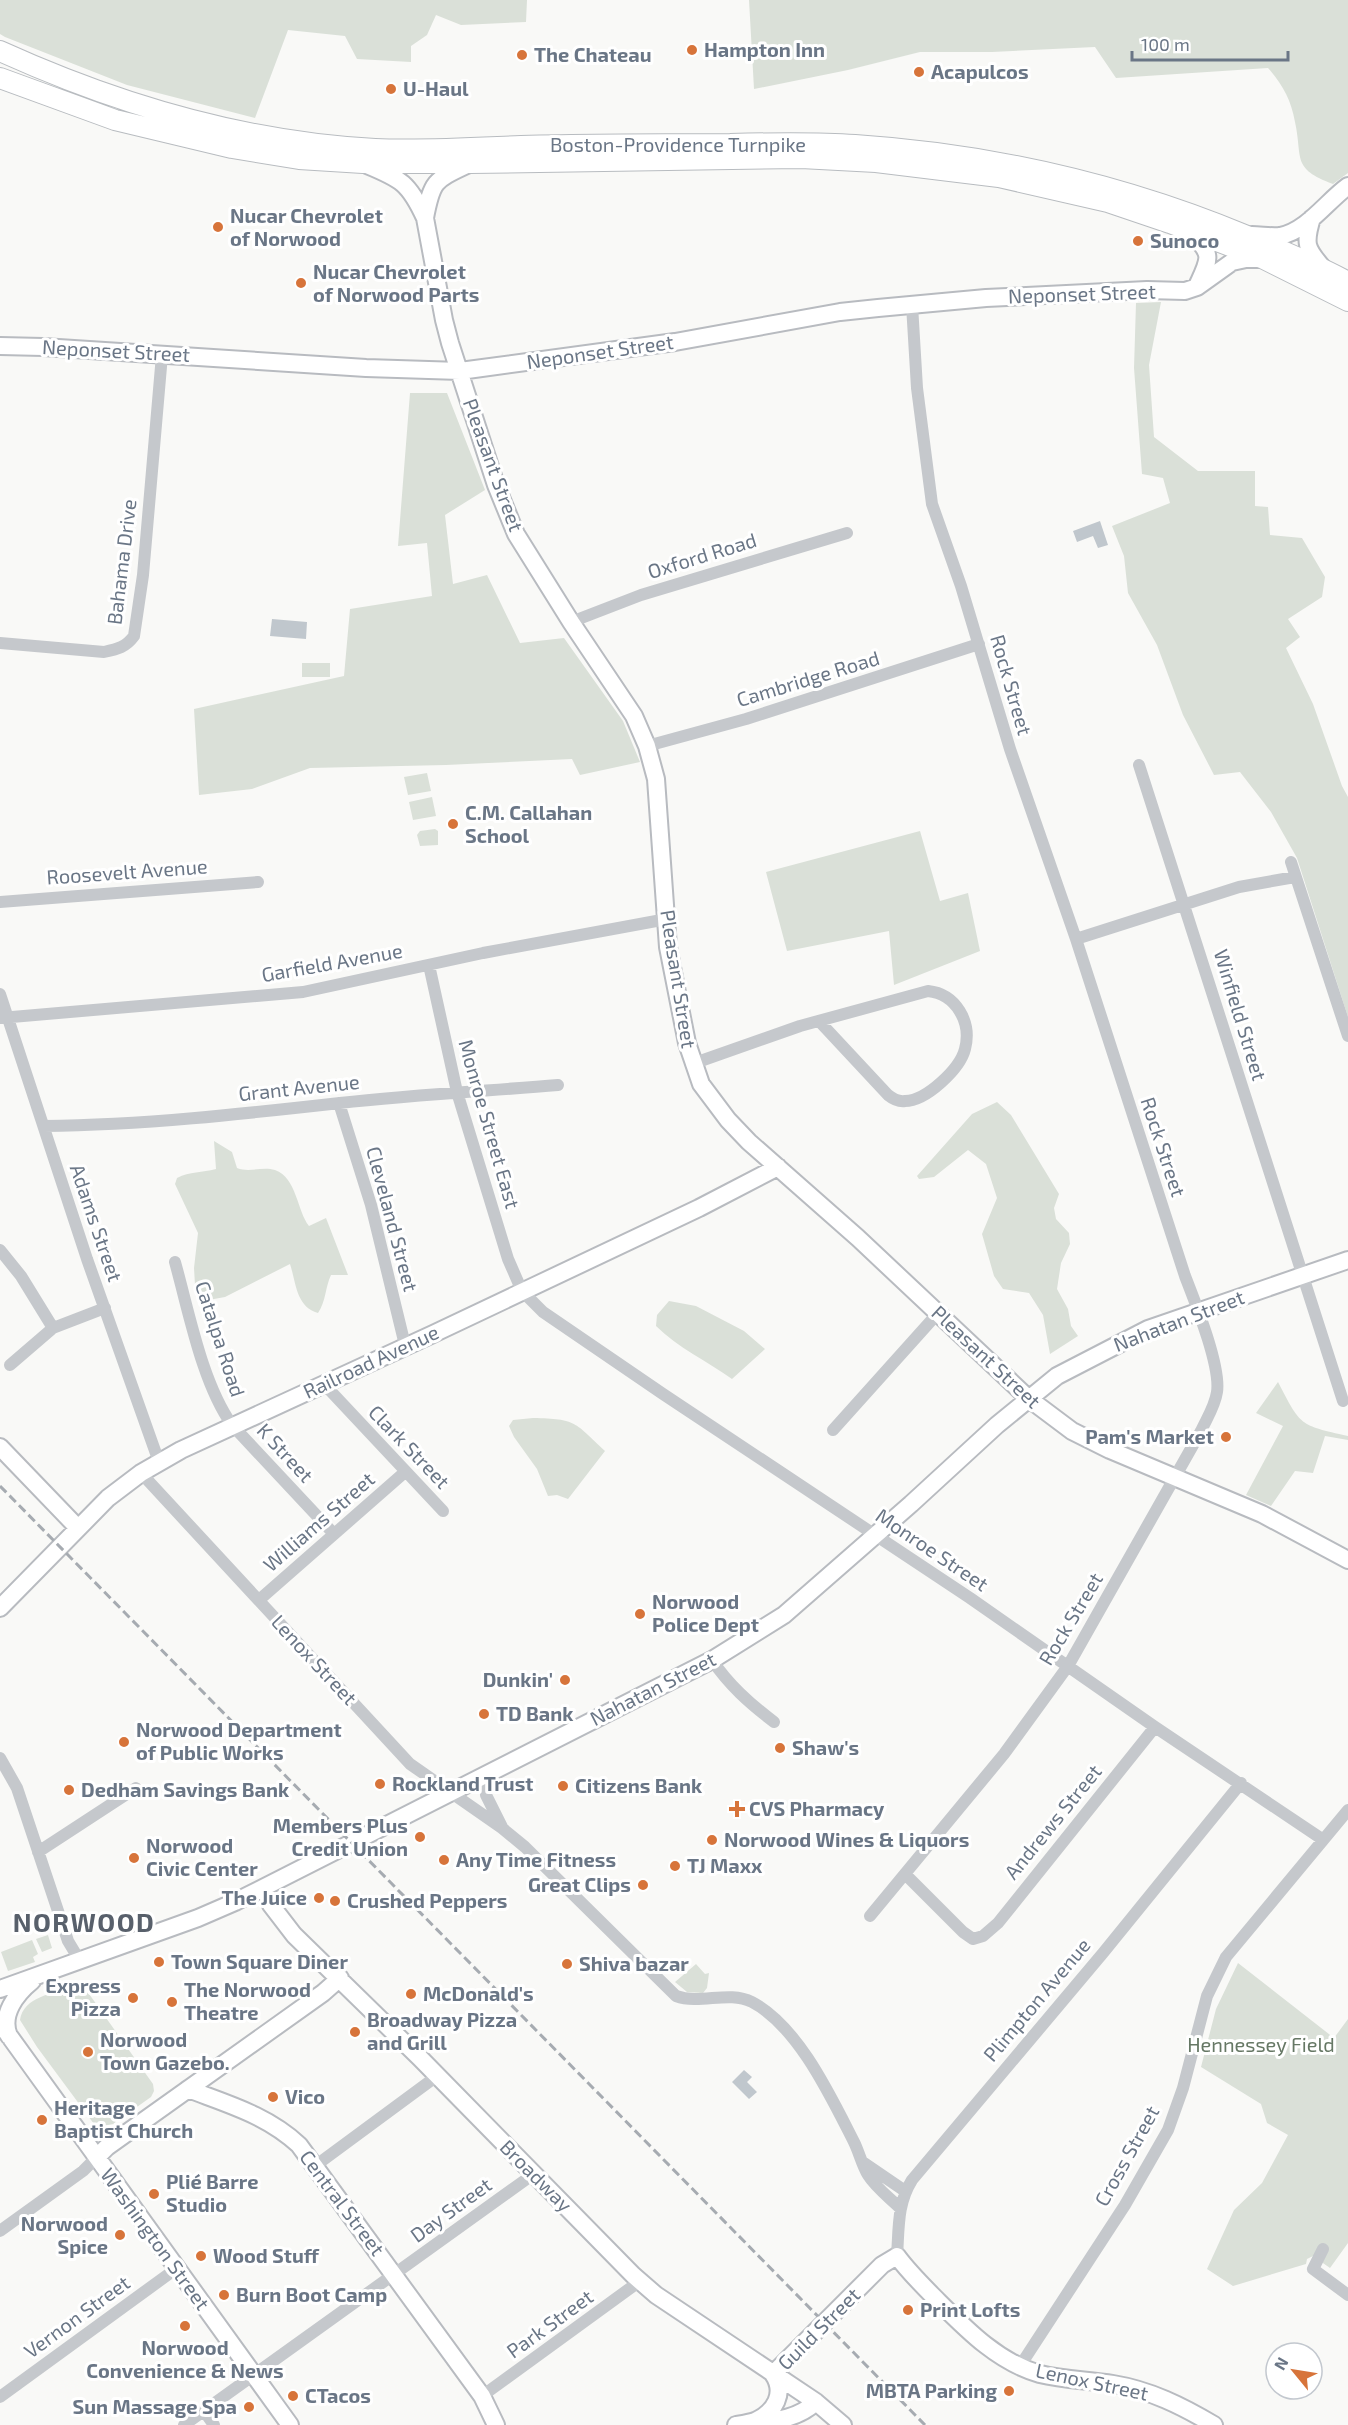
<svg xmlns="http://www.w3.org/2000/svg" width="1348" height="2425" viewBox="0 0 1348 2425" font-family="'Exo 2',sans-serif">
<rect width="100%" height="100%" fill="#f9f9f7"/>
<path fill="#dae0d8" d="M0,0H527L526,22L461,25L436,15L427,35L411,46V62L357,59L345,36L288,30L255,118L127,85L5,37L0,34Z
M749,0H1348V173L1333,184C1291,168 1303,159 1295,122C1291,100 1283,85 1268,68L1116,78L1095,47L992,52H920L848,70L754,89Z
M1161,302L1149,365L1154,437L1198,471H1255V506L1268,507L1270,535L1302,538L1325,577L1322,597L1288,619L1300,637L1286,648L1313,704L1342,786L1348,797V1017L1297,858L1271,812L1240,772L1214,775L1183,715L1157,645L1128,593L1124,556L1112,526L1170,503L1163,478L1142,474L1134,368L1136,303Z
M410,393H447L485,490L445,515L453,584L487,575L520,643L564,638L623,721L640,762L580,775L572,759L446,765L310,768L252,789L199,795L194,709L344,676L350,609L432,596L427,543L398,546Z
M302,663H330V677H302Z
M427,773L431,791L408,795L404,777Z
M432,797L436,816L413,820L409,802Z
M435,829L438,831V845L420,846L417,835L420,831Z
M920,831L940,901L968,893L980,951L894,985L889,931L787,951L766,872Z
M997,1102L1011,1115L1059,1194L1054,1208L1056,1219L1069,1233L1070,1244L1061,1263L1057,1289L1068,1309L1071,1326L1078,1336L1050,1354L1043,1315L1029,1293L1003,1289L994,1276L982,1234L997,1198L986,1164L968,1150L934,1177L919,1179L917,1176L972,1114Z
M214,1141L232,1152L237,1168C250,1173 262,1166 275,1170C297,1178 297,1211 309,1226L326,1218L348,1275H331C325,1288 326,1301 318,1313C296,1307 296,1282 290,1264L225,1297L203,1301L195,1285L194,1268L198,1233L175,1184L177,1178C190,1171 202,1173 216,1169Z
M669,1301L696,1306L744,1331L765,1349L732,1379C707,1361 678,1348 656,1326L657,1315Z
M1278,1382C1301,1426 1299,1425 1348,1436V1440L1325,1436L1313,1473L1295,1471L1271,1506L1246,1495L1283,1426L1256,1413Z
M533,1418C577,1419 574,1422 605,1451L568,1499L557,1495L548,1496L537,1469L514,1437L509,1426L513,1420Z
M48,1935L52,1948L42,1952L36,1939Z
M32,1940L38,1954L33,1957L35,1962L8,1971L1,1952Z
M1238,1963L1334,2038L1348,2019V2243L1330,2268L1313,2256L1307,2259L1306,2264L1233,2286L1207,2269L1234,2210L1262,2183L1288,2135L1267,2123L1261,2104L1201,2067L1216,2009Z
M696,1964L705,1974L709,1973L707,1988L703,1993L687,1992L675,1982Z
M72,1987L87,1991L153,2084L154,2091L151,2097L113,2124L103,2126L94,2124L37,2047L20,2020C23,1997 54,1993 72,1987Z"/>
<path fill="#c0c7cd" d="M1100,521L1108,545L1098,548L1093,536L1077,542L1073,531Z
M272,619L307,622L306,639L270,636Z
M744,2070L752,2077L747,2082L757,2092L749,2099L732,2082Z"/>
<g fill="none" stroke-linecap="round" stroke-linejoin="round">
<g stroke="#b8bbc0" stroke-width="20">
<path id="secondary" d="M367,165C401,179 409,183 425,218L444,320L450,343L496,485L516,534L571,622L634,716L647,746L656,779L668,947L687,1043L701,1084L728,1120L749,1142L858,1238L1028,1398L1072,1431L1110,1450L1262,1514L1348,1560
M425,218C432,180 435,180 469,164
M1312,218C1304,244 1306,248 1323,268
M1190,232C1214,255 1210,258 1197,286
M1252,235C1261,235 1271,237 1280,236C1307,231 1327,201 1348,186
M0,346L43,347L366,368L460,371L675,342L840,312L878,308L986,298L1147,290L1185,291L1197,287L1232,262L1246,259H1261
M0,1447L77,1527
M0,1608L108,1498L141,1473L181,1450L433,1334L699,1208L778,1167
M264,1888L271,1905L294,1935L420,2058L633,2275L656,2295L816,2402L843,2425
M0,1989L198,1918L235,1902L712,1660L784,1615L911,1504L997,1425L1057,1376L1148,1329L1348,1260
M0,2023L290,2425
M9,2036C0,2015 16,1994 32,1981
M188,2089C227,2104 267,2115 299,2145L482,2396L496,2425
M97,2157L107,2147L323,1993L340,1978
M755,2421C779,2421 798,2418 816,2402
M736,2425C742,2424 749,2423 755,2421C775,2412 786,2393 773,2374L882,2265L897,2256C908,2271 921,2284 934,2297C965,2328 997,2362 1040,2374C1064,2380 1089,2380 1113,2384C1150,2390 1182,2406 1214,2425"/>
</g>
<g stroke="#b8bcc0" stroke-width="22">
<path id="primary" d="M0,51C119,105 244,142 375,149C424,151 473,148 521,146C591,144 660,144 730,144C772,143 814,142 855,145C990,154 1122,184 1247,236C1281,250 1315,264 1348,282
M0,78L115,120L232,148L299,159L363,163H470L801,158L876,162L999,177L1108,202L1170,223L1264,259L1348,301"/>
</g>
<path stroke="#c5c8cc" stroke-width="12" d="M571,622L641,595L847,533
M0,643L104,652C118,649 126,647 134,636L143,575L162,355
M647,746L746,719L979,644
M1139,765L1343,1401
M1291,862L1348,1036
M0,902L258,882
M1076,939L1239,887L1295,877
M429,965L457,1092L508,1259L522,1291L543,1312L663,1394L970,1598L1155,1727L1322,1839
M0,994L87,1259L159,1462
M0,1018L303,992L483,953L667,919
M692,1064L800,1026L928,991C956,994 972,1022 965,1049C960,1069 926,1101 905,1101C898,1102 893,1099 888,1095L819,1021
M339,1103L371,1205L405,1345
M44,1126C143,1125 242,1114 340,1103C412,1095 485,1091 558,1085
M0,1250L21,1276L53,1328L105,1308
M175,1262C189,1312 202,1383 232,1425L334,1534
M10,1365L53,1328
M323,1383L443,1511
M833,1430L938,1313
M141,1473L410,1764L502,1828L525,1847L676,1996C701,2005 728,1990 752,2002C798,2026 831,2097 854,2142C859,2152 862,2165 868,2175C876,2188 890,2198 900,2208
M259,1600L405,1472
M712,1660C729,1685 749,1703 774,1722
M0,1758L17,1788L68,1941L80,1961
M485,1775L486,1795L502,1827
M38,1852L136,1788
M905,1874L963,1932L973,1939L983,1936L998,1923L1155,1727
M870,1916L1004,1754L1068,1666L1201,1431C1207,1418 1215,1406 1217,1392C1221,1366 1195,1302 1185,1276L1076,939L1010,749L961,586L932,504L917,388L912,305
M864,2163L905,2191
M315,2166L437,2076
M0,2231L83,2171L97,2157
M1323,2249L1313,2269L1348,2295
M897,2256C899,2228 897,2204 912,2180L1103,1953L1241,1783
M1020,2366L1125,2205L1168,2130L1183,2088L1207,1996L1226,1957L1348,1810
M482,2396L640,2281
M0,2397L177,2268
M204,2411L214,2425
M184,2425L535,2173"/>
<use href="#secondary" stroke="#fff" stroke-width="16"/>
<use href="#primary" stroke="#fff" stroke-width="20"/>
<path stroke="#a6abb1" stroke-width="3" stroke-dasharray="9 4.5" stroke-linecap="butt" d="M0,1486L925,2425"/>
</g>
<g fill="#d7743a" stroke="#fff" stroke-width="2">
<circle cx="692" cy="50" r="6"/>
<circle cx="522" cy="55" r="6"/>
<circle cx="919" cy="72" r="6"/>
<circle cx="391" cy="89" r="6"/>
<circle cx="218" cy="227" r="6"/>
<circle cx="1138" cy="241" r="6"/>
<circle cx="301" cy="283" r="6"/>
<circle cx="453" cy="824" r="6"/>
<circle cx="1226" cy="1437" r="6"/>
<circle cx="640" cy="1614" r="6"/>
<circle cx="565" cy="1680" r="6"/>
<circle cx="484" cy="1714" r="6"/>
<circle cx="124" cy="1742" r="6"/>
<circle cx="780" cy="1748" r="6"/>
<circle cx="380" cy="1784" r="6"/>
<circle cx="563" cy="1786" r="6"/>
<circle cx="69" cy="1790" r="6"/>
<path d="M734 1800h6v6h6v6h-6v6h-6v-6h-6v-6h6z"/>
<circle cx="420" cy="1837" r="6"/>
<circle cx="712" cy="1840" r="6"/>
<circle cx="134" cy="1858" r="6"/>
<circle cx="444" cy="1860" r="6"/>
<circle cx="675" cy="1866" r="6"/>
<circle cx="643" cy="1885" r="6"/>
<circle cx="319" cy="1898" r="6"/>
<circle cx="335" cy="1901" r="6"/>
<circle cx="159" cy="1962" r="6"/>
<circle cx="567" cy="1964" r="6"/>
<circle cx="411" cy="1994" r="6"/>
<circle cx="133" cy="1998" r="6"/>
<circle cx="172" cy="2002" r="6"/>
<circle cx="355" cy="2032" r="6"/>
<circle cx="88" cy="2052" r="6"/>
<circle cx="273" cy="2097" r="6"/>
<circle cx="42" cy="2120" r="6"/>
<circle cx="154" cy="2194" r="6"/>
<circle cx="120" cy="2235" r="6"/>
<circle cx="201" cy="2256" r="6"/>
<circle cx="224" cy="2295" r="6"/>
<circle cx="908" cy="2310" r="6"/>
<circle cx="185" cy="2326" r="6"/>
<circle cx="1009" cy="2391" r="6"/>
<circle cx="293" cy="2396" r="6"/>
<circle cx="249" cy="2407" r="6"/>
</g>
<g text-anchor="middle" stroke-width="6" stroke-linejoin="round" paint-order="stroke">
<g font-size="20" font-weight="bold" fill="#6a7686" stroke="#fff" text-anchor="start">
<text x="704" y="57">Hampton Inn</text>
<text x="534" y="62">The Chateau</text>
<text x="931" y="79">Acapulcos</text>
<text x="403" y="96">U-Haul</text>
<text x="230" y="223">Nucar Chevrolet<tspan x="230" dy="23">of Norwood</tspan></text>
<text x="1150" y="248">Sunoco</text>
<text x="313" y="279">Nucar Chevrolet<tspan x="313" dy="23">of Norwood Parts</tspan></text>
<text x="465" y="820">C.M. Callahan<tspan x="465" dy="23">School</tspan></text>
<text x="1214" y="1444" text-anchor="end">Pam's Market</text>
<text x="652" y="1609">Norwood<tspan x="652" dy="23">Police Dept</tspan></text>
<text x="553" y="1687" text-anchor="end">Dunkin'</text>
<text x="496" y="1721">TD Bank</text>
<text x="136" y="1737">Norwood Department<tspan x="136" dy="23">of Public Works</tspan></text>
<text x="792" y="1755">Shaw's</text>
<text x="392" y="1791">Rockland Trust</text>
<text x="575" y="1793">Citizens Bank</text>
<text x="81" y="1797">Dedham Savings Bank</text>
<text x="749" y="1816">CVS Pharmacy</text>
<text x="408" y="1833" text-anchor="end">Members Plus<tspan x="408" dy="23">Credit Union</tspan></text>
<text x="724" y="1847">Norwood Wines &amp; Liquors</text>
<text x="146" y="1853">Norwood<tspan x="146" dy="23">Civic Center</tspan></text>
<text x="456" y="1867">Any Time Fitness</text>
<text x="687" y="1873">TJ Maxx</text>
<text x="631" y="1892" text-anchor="end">Great Clips</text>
<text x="307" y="1905" text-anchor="end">The Juice</text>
<text x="347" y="1908">Crushed Peppers</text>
<text x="171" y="1969">Town Square Diner</text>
<text x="579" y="1971">Shiva bazar</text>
<text x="121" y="1993" text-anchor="end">Express<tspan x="121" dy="23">Pizza</tspan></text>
<text x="184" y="1997">The Norwood<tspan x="184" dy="23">Theatre</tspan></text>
<text x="423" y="2001">McDonald's</text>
<text x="367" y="2027">Broadway Pizza<tspan x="367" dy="23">and Grill</tspan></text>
<text x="100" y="2047">Norwood<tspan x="100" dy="23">Town Gazebo.</tspan></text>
<text x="285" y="2104">Vico</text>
<text x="54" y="2115">Heritage<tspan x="54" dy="23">Baptist Church</tspan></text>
<text x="166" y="2189">Plié Barre<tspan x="166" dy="23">Studio</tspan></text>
<text x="108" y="2231" text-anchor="end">Norwood<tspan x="108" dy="23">Spice</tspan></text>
<text x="213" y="2263">Wood Stuff</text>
<text x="236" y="2302">Burn Boot Camp</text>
<text x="920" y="2317">Print Lofts</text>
<text x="185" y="2355" text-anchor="middle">Norwood<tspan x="185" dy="23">Convenience &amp; News</tspan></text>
<text x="997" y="2398" text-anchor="end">MBTA Parking</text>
<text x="305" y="2403">CTacos</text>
<text x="237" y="2414" text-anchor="end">Sun Massage Spa</text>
</g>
<g font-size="20" fill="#6a7686" stroke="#fff">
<text x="678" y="152">Boston-Providence Turnpike</text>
<text transform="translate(1082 294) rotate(-2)" y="7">Neponset Street</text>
<text transform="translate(116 351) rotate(3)" y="7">Neponset Street</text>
<text transform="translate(600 352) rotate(-8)" y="7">Neponset Street</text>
<text transform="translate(493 465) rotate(70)" y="7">Pleasant Street</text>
<text transform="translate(702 556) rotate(-17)" y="7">Oxford Road</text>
<text transform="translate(122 562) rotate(-83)" y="7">Bahama Drive</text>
<text transform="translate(808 679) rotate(-17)" y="7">Cambridge Road</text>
<text transform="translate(1011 685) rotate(74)" y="7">Rock Street</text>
<text transform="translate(127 872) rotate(-4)" y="7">Roosevelt Avenue</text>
<text transform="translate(332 963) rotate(-10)" y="7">Garfield Avenue</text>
<text transform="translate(678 979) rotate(81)" y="7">Pleasant Street</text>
<text transform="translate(1240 1015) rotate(73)" y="7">Winfield Street</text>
<text transform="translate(299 1088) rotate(-6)" y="7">Grant Avenue</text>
<text transform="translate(489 1124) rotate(74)" y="7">Monroe Street East</text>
<text transform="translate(1163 1147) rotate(72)" y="7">Rock Street</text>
<text transform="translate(392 1219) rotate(75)" y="7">Cleveland Street</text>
<text transform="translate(96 1223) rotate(71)" y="7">Adams Street</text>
<text transform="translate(1179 1321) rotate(-21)" y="7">Nahatan Street</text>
<text transform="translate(220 1339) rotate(72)" y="7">Catalpa Road</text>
<text transform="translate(986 1357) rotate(43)" y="7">Pleasant Street</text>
<text transform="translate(371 1362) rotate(-25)" y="7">Railroad Avenue</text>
<text transform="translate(409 1447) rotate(46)" y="7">Clark Street</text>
<text transform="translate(285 1453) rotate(47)" y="7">K Street</text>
<text transform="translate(319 1522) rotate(-41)" y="7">Williams Street</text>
<text transform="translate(932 1550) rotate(34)" y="7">Monroe Street</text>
<text transform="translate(1071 1619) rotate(-59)" y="7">Rock Street</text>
<text transform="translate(314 1660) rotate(47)" y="7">Lenox Street</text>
<text transform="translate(653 1689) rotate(-27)" y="7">Nahatan Street</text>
<text transform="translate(1053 1822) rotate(-51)" y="7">Andrews Street</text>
<text transform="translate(1037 2000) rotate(-50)" y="7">Plimpton Avenue</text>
<text transform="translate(1127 2156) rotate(-61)" y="7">Cross Street</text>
<text transform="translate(536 2176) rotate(45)" y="7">Broadway</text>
<text transform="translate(342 2203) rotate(53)" y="7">Central Street</text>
<text transform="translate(451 2210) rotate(-36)" y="7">Day Street</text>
<text transform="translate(155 2239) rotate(54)" y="7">Washington Street</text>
<text transform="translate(77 2317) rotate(-36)" y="7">Vernon Street</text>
<text transform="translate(550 2324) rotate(-36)" y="7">Park Street</text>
<text transform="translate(819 2329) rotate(-45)" y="7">Guild Street</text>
<text transform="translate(1092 2382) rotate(12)" y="7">Lenox Street</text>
</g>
<g font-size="20" fill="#667865" stroke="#fff">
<text x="1261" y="2052">Hennessey Field</text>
</g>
<g font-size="26" font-weight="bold" letter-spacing="1.5" fill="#58606b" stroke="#fff">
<text x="84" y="1932">NORWOOD</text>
</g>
</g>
<g transform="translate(1294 2371) rotate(300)"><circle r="28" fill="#ffffff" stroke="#c3c8cf" stroke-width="1.5"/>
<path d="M0-4.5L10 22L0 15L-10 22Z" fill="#d7743a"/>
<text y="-9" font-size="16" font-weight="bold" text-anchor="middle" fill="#6a7686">N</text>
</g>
<path d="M1132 51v9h156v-9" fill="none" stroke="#6a7686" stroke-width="3"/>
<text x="1141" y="51" font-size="18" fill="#6a7686" stroke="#ffffff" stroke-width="4.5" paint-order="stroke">100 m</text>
</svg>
